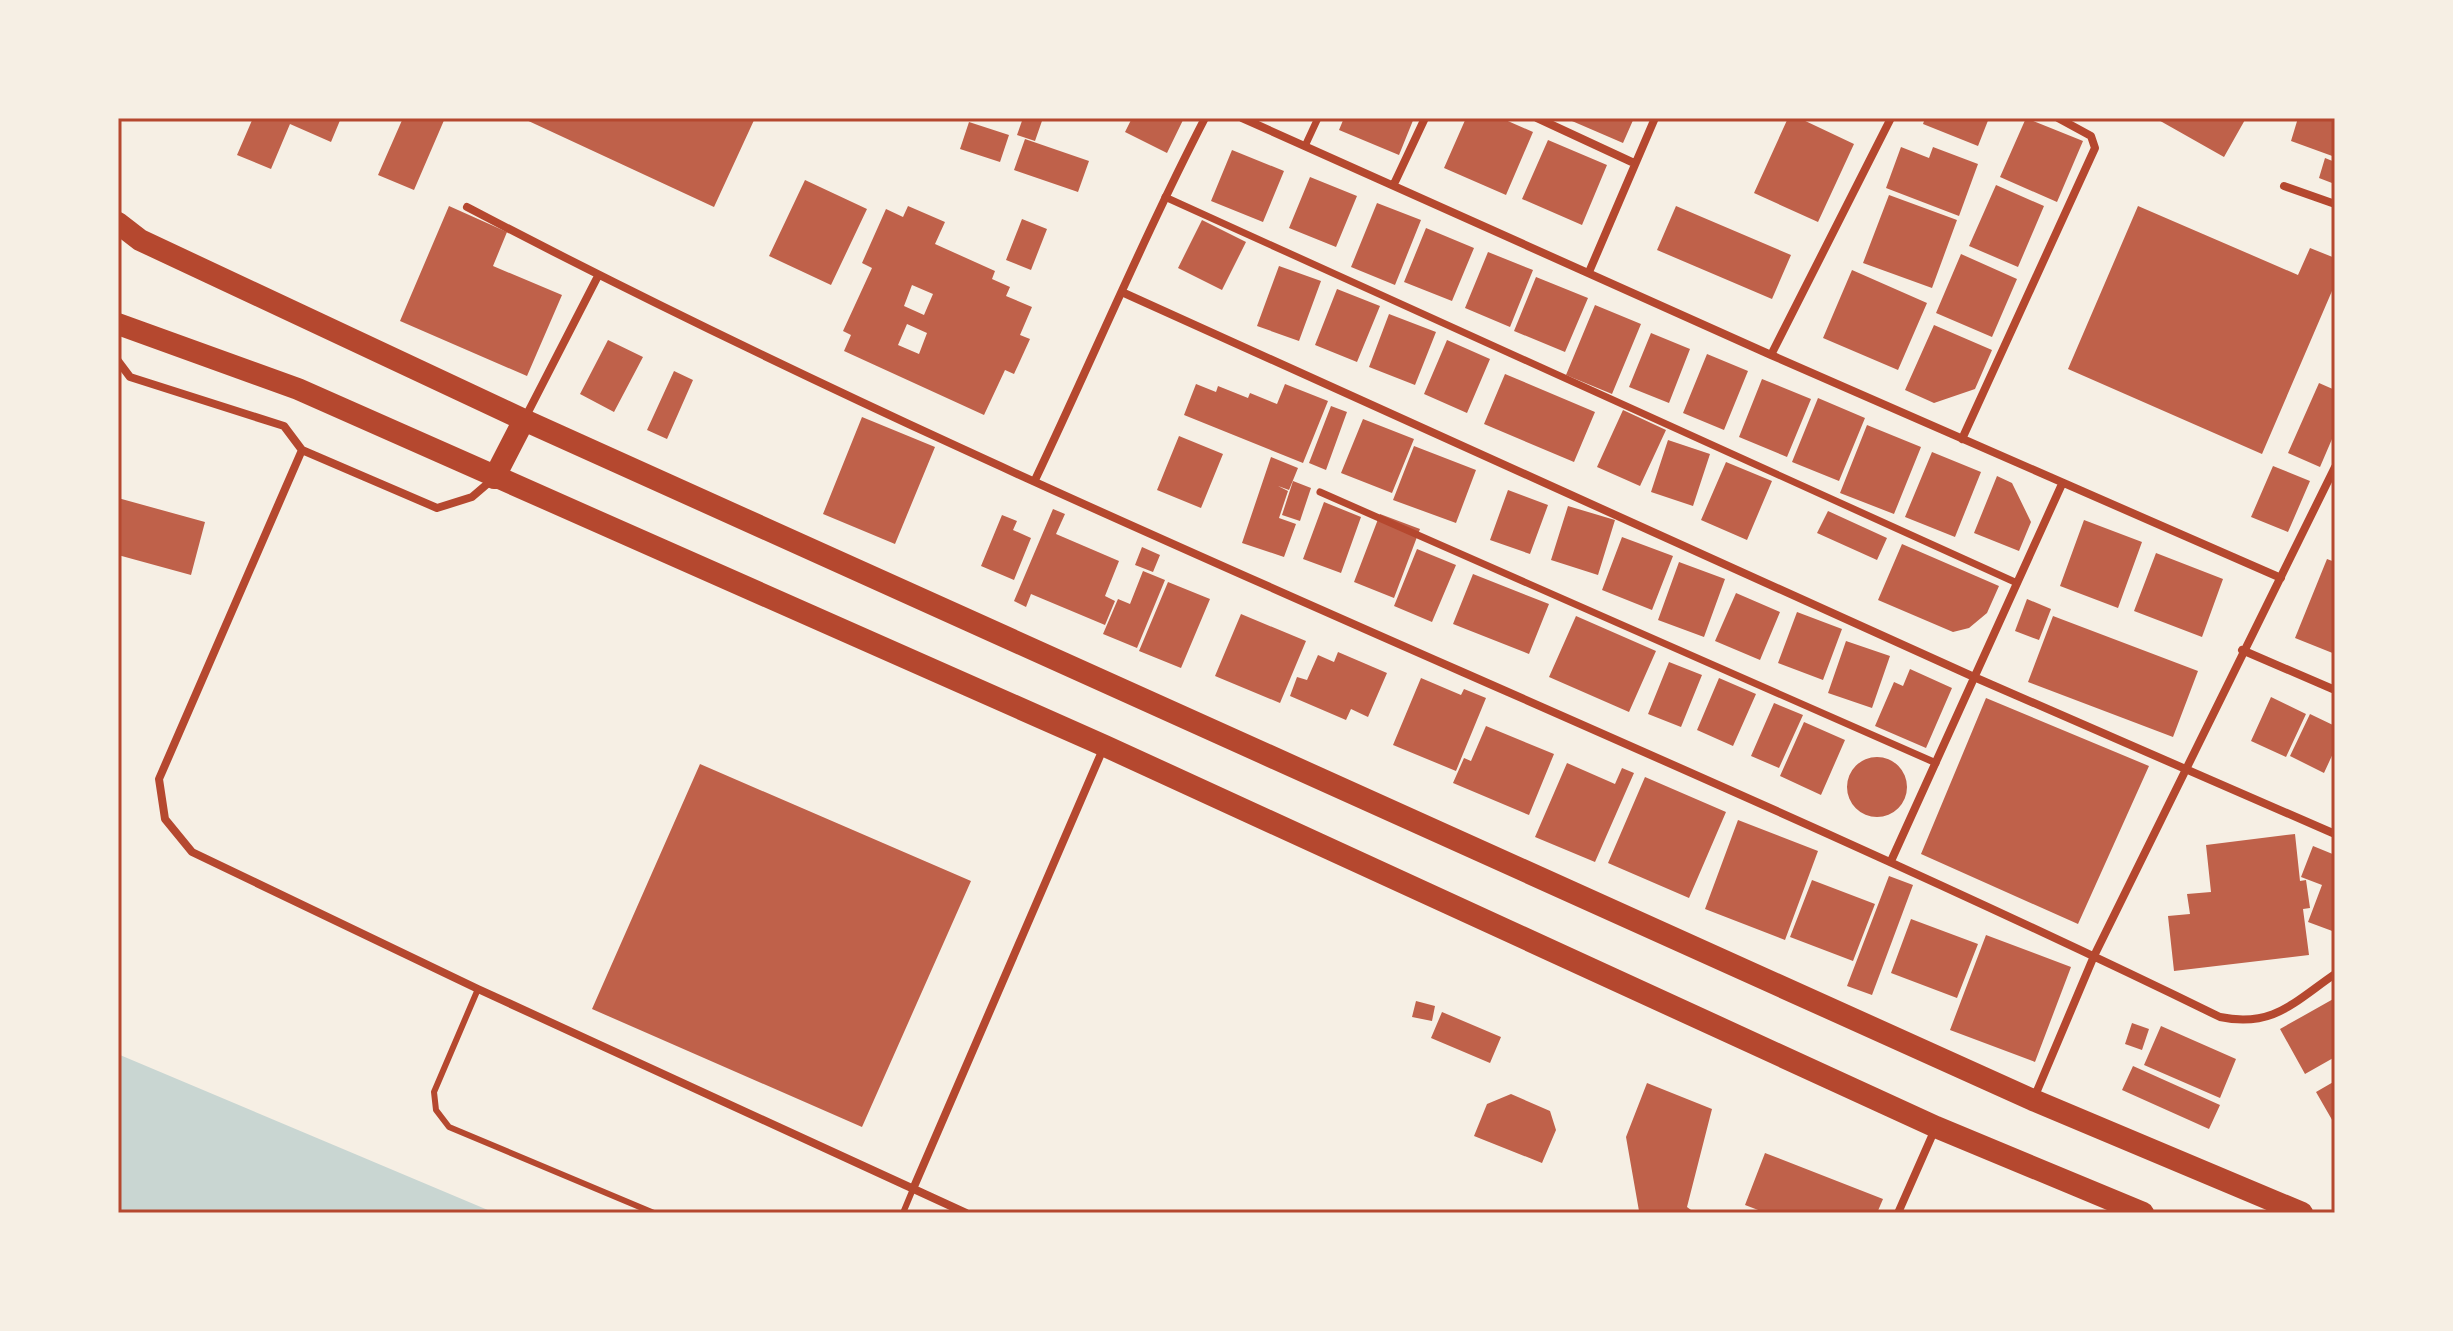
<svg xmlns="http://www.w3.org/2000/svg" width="2453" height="1331" viewBox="0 0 2453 1331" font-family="'Asap Condensed',sans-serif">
<rect width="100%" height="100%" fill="#f6efe4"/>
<path fill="#c9d6d2" d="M118,1055H120L495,1213H118Z"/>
<path fill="#bf614a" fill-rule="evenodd" d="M253,118H341L331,142L290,124L271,169L237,155Z
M403,118H445L414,190L378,175Z
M522,118H755L714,207Z
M1023,118H1043L1035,141L1017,135Z
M1132,118H1184L1167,153L1125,132Z
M1344,118H1414L1399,155L1339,130Z
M1466,118H1501L1533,132L1506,195L1444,168Z
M1565,118H1634L1623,143Z
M1788,118H1799L1854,144L1818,222L1754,193Z
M1925,118H1989L1978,146L1923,124Z
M2026,118L2083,141L2057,202L2000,177Z
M2155,118H2246L2224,157Z
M2298,118H2335V157L2291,141Z
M969,122L1009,135L1000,162L960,149Z
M1025,139L1089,161L1078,192L1014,170Z
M1548,140L1607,165L1582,225L1522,199Z
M1901,147L1929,158L1933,147L1978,164L1959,216L1886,188Z
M1232,150L1284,171L1263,222L1211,201Z
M2325,158L2335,162L2332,183L2319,178Z
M1310,177L1357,196L1336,247L1289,228Z
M805,180L867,209L831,285L769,256Z
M1996,185L2044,206L2018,267L1969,246Z
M1889,195L1957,220L1932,288L1863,263Z
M1377,203L1421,220L1395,285L1351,267Z
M449,206L507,232L493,266L562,295L527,376L400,321Z
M908,206L945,222L935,244L995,271L992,279L1010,287L1006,296L1032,307L1020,335L1030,339L1014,374L1005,370L984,415L844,351L851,335L843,331L872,268L862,263L886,209L903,217ZM912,285L933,294L924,315L904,306ZM907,324L927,333L919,354L898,345Z
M1676,206L1791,255L1772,299L1657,250Z
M2138,206L2298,275L2310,248L2335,258V284L2262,454L2068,369Z
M1022,219L1047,229L1031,270L1006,260Z
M1202,220L1246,242L1222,290L1178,268Z
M1426,228L1474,248L1452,301L1404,282Z
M1488,252L1533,270L1510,327L1465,308Z
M1961,254L2017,279L1992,337L1936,313Z
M1279,266L1321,281L1299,341L1257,326Z
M1852,270L1927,303L1898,370L1823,338Z
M1536,277L1588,298L1565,352L1514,331Z
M1337,289L1380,306L1357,362L1315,345Z
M1595,305L1641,324L1612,394L1566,375Z
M1389,314L1436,332L1415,385L1369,367Z
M1934,325L1992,350L1975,389L1934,403L1905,390Z
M1651,333L1690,349L1669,403L1629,387Z
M608,340L643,357L614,412L580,394Z
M1447,340L1490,359L1467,413L1424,394Z
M1707,354L1748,371L1724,430L1683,413Z
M674,371L693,380L667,439L647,430Z
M1505,374L1595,412L1574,462L1484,424Z
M1762,379L1811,399L1787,457L1739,437Z
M2319,383L2335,390V432L2320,467L2288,453Z
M1196,384L1216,392L1218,386L1248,398L1250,393L1277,404L1285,384L1328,401L1303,463L1184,415Z
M1818,398L1865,418L1839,481L1792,462Z
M1331,406L1347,412L1326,470L1309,463Z
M1623,410L1666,430L1640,486L1597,467Z
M862,417L935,447L895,544L823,514Z
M1363,419L1414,439L1392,493L1341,473Z
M1867,425L1921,447L1894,514L1840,493Z
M1179,436L1223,454L1201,508L1157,490Z
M1668,440L1710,454L1693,506L1651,492Z
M1414,446L1476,470L1456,523L1393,500Z
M1932,452L1981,472L1955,537L1905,517Z
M1271,457L1298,468L1289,490L1278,486L1288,491L1279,518L1296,524L1284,557L1242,543Z
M1726,462L1772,481L1747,540L1701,520Z
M2273,466L2310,481L2288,532L2251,517Z
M1997,476L2012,483L2031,522L2019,551L1974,533Z
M1293,481L1311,488L1300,521L1282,515Z
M1508,490L1548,505L1530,554L1490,540Z
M118,498L205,522L191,575L118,555Z
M1324,502L1361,517L1341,573L1303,559Z
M1568,506L1615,520L1598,575L1551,560Z
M1053,509L1065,514L1056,534L1119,561L1105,596L1115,601L1105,625L1031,594L1026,607L1014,601Z
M1828,511L1887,538L1877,560L1817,533Z
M1380,514L1420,529L1394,598L1354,582Z
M1002,515L1017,521L1013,530L1031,538L1014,580L981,566Z
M2084,520L2142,542L2118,608L2060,586Z
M1622,537L1673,556L1652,610L1602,590Z
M1902,544L1999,586L1987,613L1969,628L1953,632L1878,600Z
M1142,547L1160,555L1153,572L1135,565Z
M1417,549L1456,565L1432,622L1394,606Z
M2156,553L2223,579L2202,637L2134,611Z
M2327,559L2335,562V654L2295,638Z
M1679,562L1725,579L1704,637L1658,620Z
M1143,571L1165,580L1137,648L1103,634L1118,599L1130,604Z
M1473,574L1549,604L1529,654L1453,624Z
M1168,582L1210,599L1181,668L1139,651Z
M1736,593L1780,612L1760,660L1715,641Z
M2027,599L2051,609L2039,640L2015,631Z
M1797,612L1842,629L1823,680L1778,663Z
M1241,614L1306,641L1280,703L1215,676Z
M1576,616L1656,651L1629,712L1549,677Z
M2053,616L2198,671L2173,737L2028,682Z
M1846,641L1890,656L1872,708L1828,693Z
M1338,652L1387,673L1368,717L1351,709L1346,720L1290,696L1297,677L1307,680L1318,655L1334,662Z
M1669,662L1702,675L1681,727L1648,714Z
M1910,669L1952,688L1926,748L1875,726L1894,682L1903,686Z
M1421,678L1461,695L1464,689L1486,698L1456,771L1393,745Z
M1719,678L1756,694L1733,746L1697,730Z
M2271,697L2306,714L2286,757L2251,741Z
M1986,698L2149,766L2078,924L1921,854Z
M1774,703L1803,715L1779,768L1751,756Z
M2310,714L2335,726V749L2324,773L2290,756Z
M1804,722L1845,740L1821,795L1780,776Z
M1486,726L1554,754L1529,815L1453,783L1464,758L1471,761Z
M1847 787a30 30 0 1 1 60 0a30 30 0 1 1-60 0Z
M1567,763L1615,784L1622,768L1634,773L1595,862L1535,837Z
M700,764L971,881L862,1127L592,1009Z
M1645,777L1726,812L1689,898L1608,863Z
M1738,820L1818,851L1785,940L1705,909Z
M2295,834L2300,881L2306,880L2310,908L2303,909L2309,955L2174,971L2168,916L2190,914L2187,894L2211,892L2206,845Z
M2313,846L2335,855V932L2308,922L2322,885L2301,877Z
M1889,876L1913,885L1872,995L1847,986Z
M1812,880L1875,904L1853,961L1790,937Z
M1911,919L1978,944L1957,998L1891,973Z
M1986,935L2071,967L2035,1062L1950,1030Z
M2335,998V1057L2305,1074L2280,1029Z
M1416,1001L1435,1006L1432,1021L1412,1017Z
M1442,1012L1501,1037L1490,1063L1431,1038Z
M2132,1023L2149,1029L2142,1050L2125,1044Z
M2161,1026L2236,1059L2220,1098L2144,1065Z
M2133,1066L2220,1105L2209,1129L2122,1090Z
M2335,1081V1125L2316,1092Z
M1647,1083L1712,1109L1687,1207L1695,1213H1636L1639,1211L1626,1137Z
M1511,1094L1550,1111L1556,1130L1542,1163L1474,1136L1487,1104Z
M1765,1153L1883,1199L1877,1213H1766L1745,1205Z"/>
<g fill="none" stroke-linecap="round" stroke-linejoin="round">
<path stroke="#b5482f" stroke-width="6" d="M478,989L434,1092L436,1110L449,1127L654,1213
M903,1213L913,1189"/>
<path stroke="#b5482f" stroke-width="7" d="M1305,146L1318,118
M1165,197L2017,583
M1320,492L1936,763"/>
<path stroke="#b5482f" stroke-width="8" d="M1242,118L1771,355L2281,578
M1537,118L1634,163
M1394,184L1425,118
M2284,186L2335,204
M467,207C1037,506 1642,735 2220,1017C2273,1028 2294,1002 2335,974
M1589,272L1655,118
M1124,293L1974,677L2335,834
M1771,355L1891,118
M118,361L130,377L284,426L302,450L437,508L472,497L493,479
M525,418L598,276
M1962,439L2095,148L2091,136L2058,118
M302,450L159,779L165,819L192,852L478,989L966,1213
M1035,480C1092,360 1144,236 1205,118
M2242,650L2335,690
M1891,861L2062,484
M2034,1098L2094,956L2335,467
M913,1189L1103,749
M1898,1213L1935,1129"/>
<path stroke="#b5482f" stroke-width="22" d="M118,223L140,240L524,420L2033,1100L2302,1213
M118,324L298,389L1105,746L1936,1127L2143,1213
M494,478L524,420"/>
</g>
<rect width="2453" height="1331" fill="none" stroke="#f6efe4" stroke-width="240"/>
<rect x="120" y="120" width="2213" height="1091" fill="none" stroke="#b5482f" stroke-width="3"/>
</svg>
